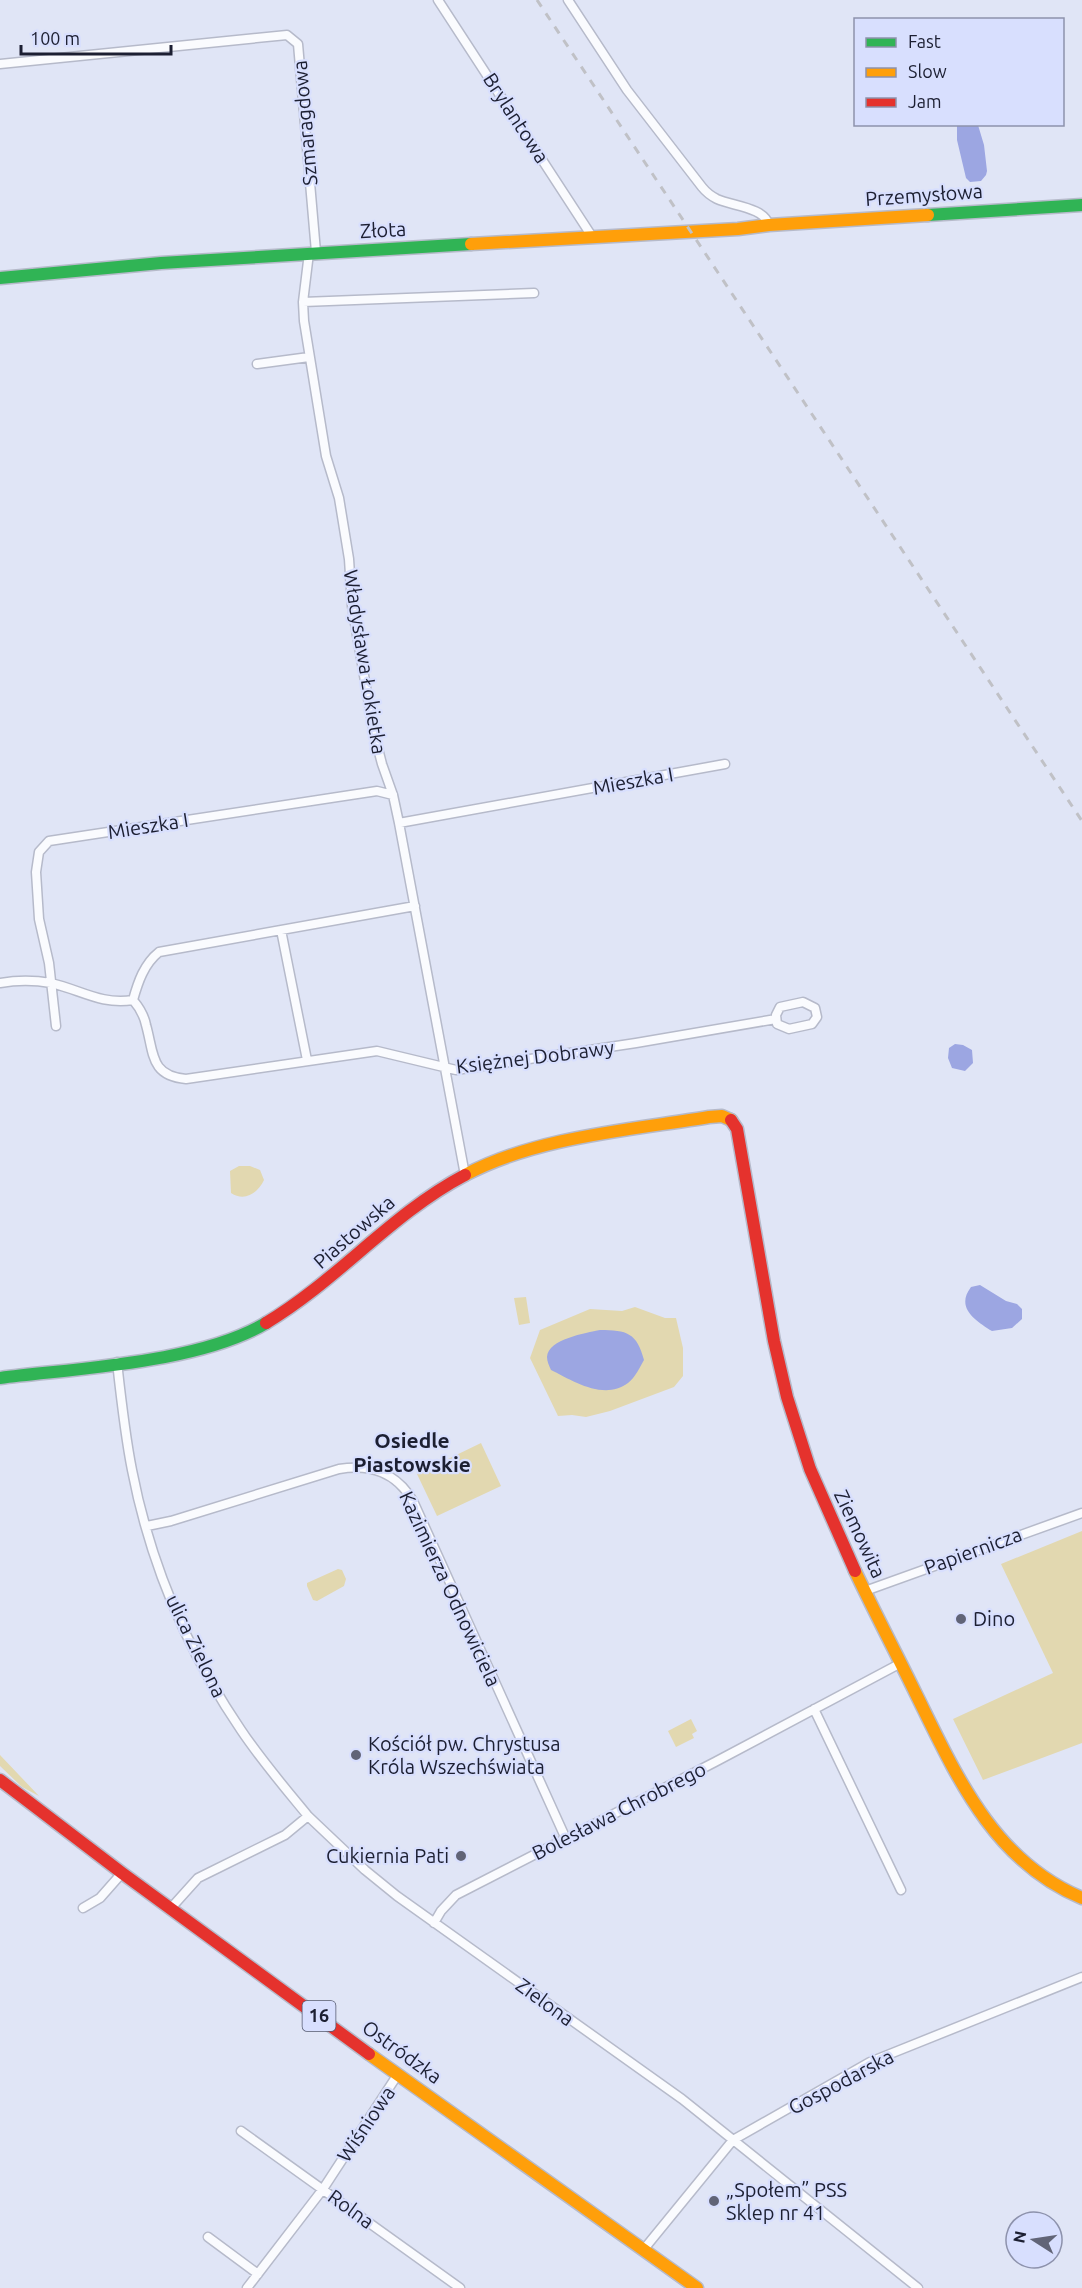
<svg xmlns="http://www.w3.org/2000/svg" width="1082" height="2288" viewBox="0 0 1082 2288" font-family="Ubuntu,sans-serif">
<rect width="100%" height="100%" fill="#e0e5f6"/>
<path fill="#e2d8b0" d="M239,1166H250L260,1170L264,1180C258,1193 245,1202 231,1193L230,1171Z
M526,1297L530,1323L519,1325L514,1298Z
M635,1307L665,1318H676L683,1348V1376L674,1387L610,1411L586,1417L572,1415L558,1416L530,1358L540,1330L590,1309L622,1311Z
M481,1443L501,1486L437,1516L417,1474Z
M1082,1531V1743L983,1780L953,1719L1053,1673L1001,1564Z
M338,1569L342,1570L346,1579L344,1586L317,1601L313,1600L307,1586V1583Z
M691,1719L697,1731L692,1734L694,1738L676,1747L668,1731Z
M0,1755L39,1796L22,1787L0,1766Z"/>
<path fill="#9ca6e2" d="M957,125H978L984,145L987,171L986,175L981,181L970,182L966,178L957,140Z
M955,1044L963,1045L972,1050L973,1063L965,1071L952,1068L948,1058L949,1048Z
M980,1285L1006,1301L1017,1304L1022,1309V1319L1012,1328L992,1331C976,1321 955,1308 971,1287Z
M600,1330C627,1330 637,1333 644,1360C640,1367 635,1378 628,1383C604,1401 573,1381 551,1370C549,1366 547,1361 547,1357C548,1339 586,1333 600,1330Z"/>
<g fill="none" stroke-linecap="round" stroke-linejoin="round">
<g stroke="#b6baca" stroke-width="11">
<path id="street" d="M438,0L593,238
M568,0L627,90L702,187C706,192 711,196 717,199C732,206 764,207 769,225
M0,64L287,35L298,44L316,252
M309,253L303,302L304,321L326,456L339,498L349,559L352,606L374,733L382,764L393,795L399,823L465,1175
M303,302L534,293
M257,364L309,357
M399,823L725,764
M281,930L307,1060
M0,983C17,980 34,980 51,983C81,990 101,1005 133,1000
M133,1000C139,1007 144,1015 146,1025C154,1053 150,1076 186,1079L377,1051L456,1070L636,1043L776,1019
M133,1000C138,982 144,964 159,952L415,906
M803,1002L815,1008L817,1017L812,1024L789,1029L777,1024L776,1015L780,1007Z
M56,1026L49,963L39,919L36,872L39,852L49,841L377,791L393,795
M117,1362C121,1398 125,1435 132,1470C150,1563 188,1652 241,1730C261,1760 285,1788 308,1816
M147,1526L171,1521L339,1469C371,1464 396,1472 413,1501L566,1839
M865,1591L1082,1513
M814,1709L901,1890
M83,1908L100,1898L122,1873
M171,1908L198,1878L285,1835L308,1816L365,1870L397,1896L682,2099L918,2288
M434,1923L441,1911L456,1895L715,1762L901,1663
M241,2131L460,2288
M208,2237L258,2274
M644,2249L733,2140L870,2062L1082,1977
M247,2288L323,2189L398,2074"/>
</g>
<g stroke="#b6baca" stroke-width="15">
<path id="fast" d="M928,215L1082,205
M0,278L161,263L471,244
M0,1378C78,1368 199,1363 266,1323"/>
</g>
<g stroke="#b6baca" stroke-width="15">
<path id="slow" d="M471,244L738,229L769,225L928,215
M465,1175C536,1137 630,1130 709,1117L722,1116L731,1120
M855,1571C875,1613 896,1653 916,1694C956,1775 993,1861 1082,1898
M369,2054L697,2288"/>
</g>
<g stroke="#b6baca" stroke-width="15">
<path id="jam" d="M731,1120L737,1129L774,1341L787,1397L810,1469L855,1571
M266,1323C338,1280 391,1214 465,1175
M0,1780L122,1873L369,2054"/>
</g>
<use href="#street" stroke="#fafbfe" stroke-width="8"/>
<use href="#fast" stroke="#30b455" stroke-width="12"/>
<use href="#slow" stroke="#ff9f0a" stroke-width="12"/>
<use href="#jam" stroke="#e5322d" stroke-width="12"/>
<path stroke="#c0c1c6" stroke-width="3" stroke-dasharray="8 8" stroke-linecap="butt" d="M537,0L1082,821"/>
</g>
<g fill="#616477" stroke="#d8dffe" stroke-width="2">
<circle cx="961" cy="1619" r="6"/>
<circle cx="356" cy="1755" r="6"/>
<circle cx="461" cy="1856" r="6"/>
<circle cx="714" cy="2201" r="6"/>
</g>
<g text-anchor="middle" stroke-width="4.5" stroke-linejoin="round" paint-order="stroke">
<rect fill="#d8dffe" stroke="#54596f" stroke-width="1.5" x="302.5" y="2001" width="33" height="30" rx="4.5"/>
<g font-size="18" font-weight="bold" fill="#1c1f32">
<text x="319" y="2022">16</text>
</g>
<g font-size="20" fill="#1c1f32" stroke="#d8dffe">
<text transform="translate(516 118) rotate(57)" y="7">Brylantowa</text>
<text transform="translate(305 123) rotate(-95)" y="7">Szmaragdowa</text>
<text transform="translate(924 195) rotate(-4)" y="7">Przemysłowa</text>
<text transform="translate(383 230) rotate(-3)" y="7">Złota</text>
<text transform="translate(365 662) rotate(81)" y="7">Władysława Łokietka</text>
<text transform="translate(633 781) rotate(-10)" y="7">Mieszka I</text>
<text transform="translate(148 826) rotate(-9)" y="7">Mieszka I</text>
<text transform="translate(535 1057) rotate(-7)" y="7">Księżnej Dobrawy</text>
<text transform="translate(354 1232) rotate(-41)" y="7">Piastowska</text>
<text transform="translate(860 1534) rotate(65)" y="7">Ziemowita</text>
<text transform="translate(973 1551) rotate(-20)" y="7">Papiernicza</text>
<text transform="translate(450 1589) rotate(65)" y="7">Kazimierza Odnowiciela</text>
<text transform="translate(196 1646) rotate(64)" y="7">ulica Zielona</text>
<text transform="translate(619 1811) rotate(-27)" y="7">Bolesława Chrobrego</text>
<text transform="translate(545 2002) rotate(36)" y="7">Zielona</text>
<text transform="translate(402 2052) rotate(36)" y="7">Ostródzka</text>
<text transform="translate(841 2082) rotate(-28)" y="7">Gospodarska</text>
<text transform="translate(366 2124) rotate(-56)" y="7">Wiśniowa</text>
<text transform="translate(351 2209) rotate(36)" y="7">Rolna</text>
</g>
<g font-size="20" fill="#1c1f32" stroke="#d8dffe" text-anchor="start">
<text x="973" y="1626">Dino</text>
<text x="368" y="1751">Kościół pw. Chrystusa<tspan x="368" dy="23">Króla Wszechświata</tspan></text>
<text x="449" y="1863" text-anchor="end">Cukiernia Pati</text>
<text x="726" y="2197">„Społem” PSS<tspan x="726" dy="23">Sklep nr 41</tspan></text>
</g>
<g font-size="21" font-weight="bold" fill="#1c1f32" stroke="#d8dffe">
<text x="412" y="1448">Osiedle<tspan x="412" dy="24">Piastowskie</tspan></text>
</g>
</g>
<rect x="854" y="18" width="210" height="108" fill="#d8dffe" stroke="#8d92ac" stroke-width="1.5"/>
<rect x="866" y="38" width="30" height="9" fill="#30b455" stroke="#8d92ac" stroke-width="1.5"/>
<text x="908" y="48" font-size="18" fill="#1c1f32">Fast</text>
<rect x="866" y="68" width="30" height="9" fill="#ff9f0a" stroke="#8d92ac" stroke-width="1.5"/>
<text x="908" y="78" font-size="18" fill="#1c1f32">Slow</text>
<rect x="866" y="98" width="30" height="9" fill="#e5322d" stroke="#8d92ac" stroke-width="1.5"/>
<text x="908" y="108" font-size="18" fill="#1c1f32">Jam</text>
<g transform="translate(1034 2240) rotate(282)"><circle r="28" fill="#d8dffe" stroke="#8d92ac" stroke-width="1.5"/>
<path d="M0-4.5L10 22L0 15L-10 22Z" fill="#616477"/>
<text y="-9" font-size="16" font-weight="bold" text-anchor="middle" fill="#1c1f32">N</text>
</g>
<path d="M21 45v9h150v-9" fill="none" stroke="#1c1f32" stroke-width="3"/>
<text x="30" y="45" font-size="18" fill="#1c1f32" stroke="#d8dffe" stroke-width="4.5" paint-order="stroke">100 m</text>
</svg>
